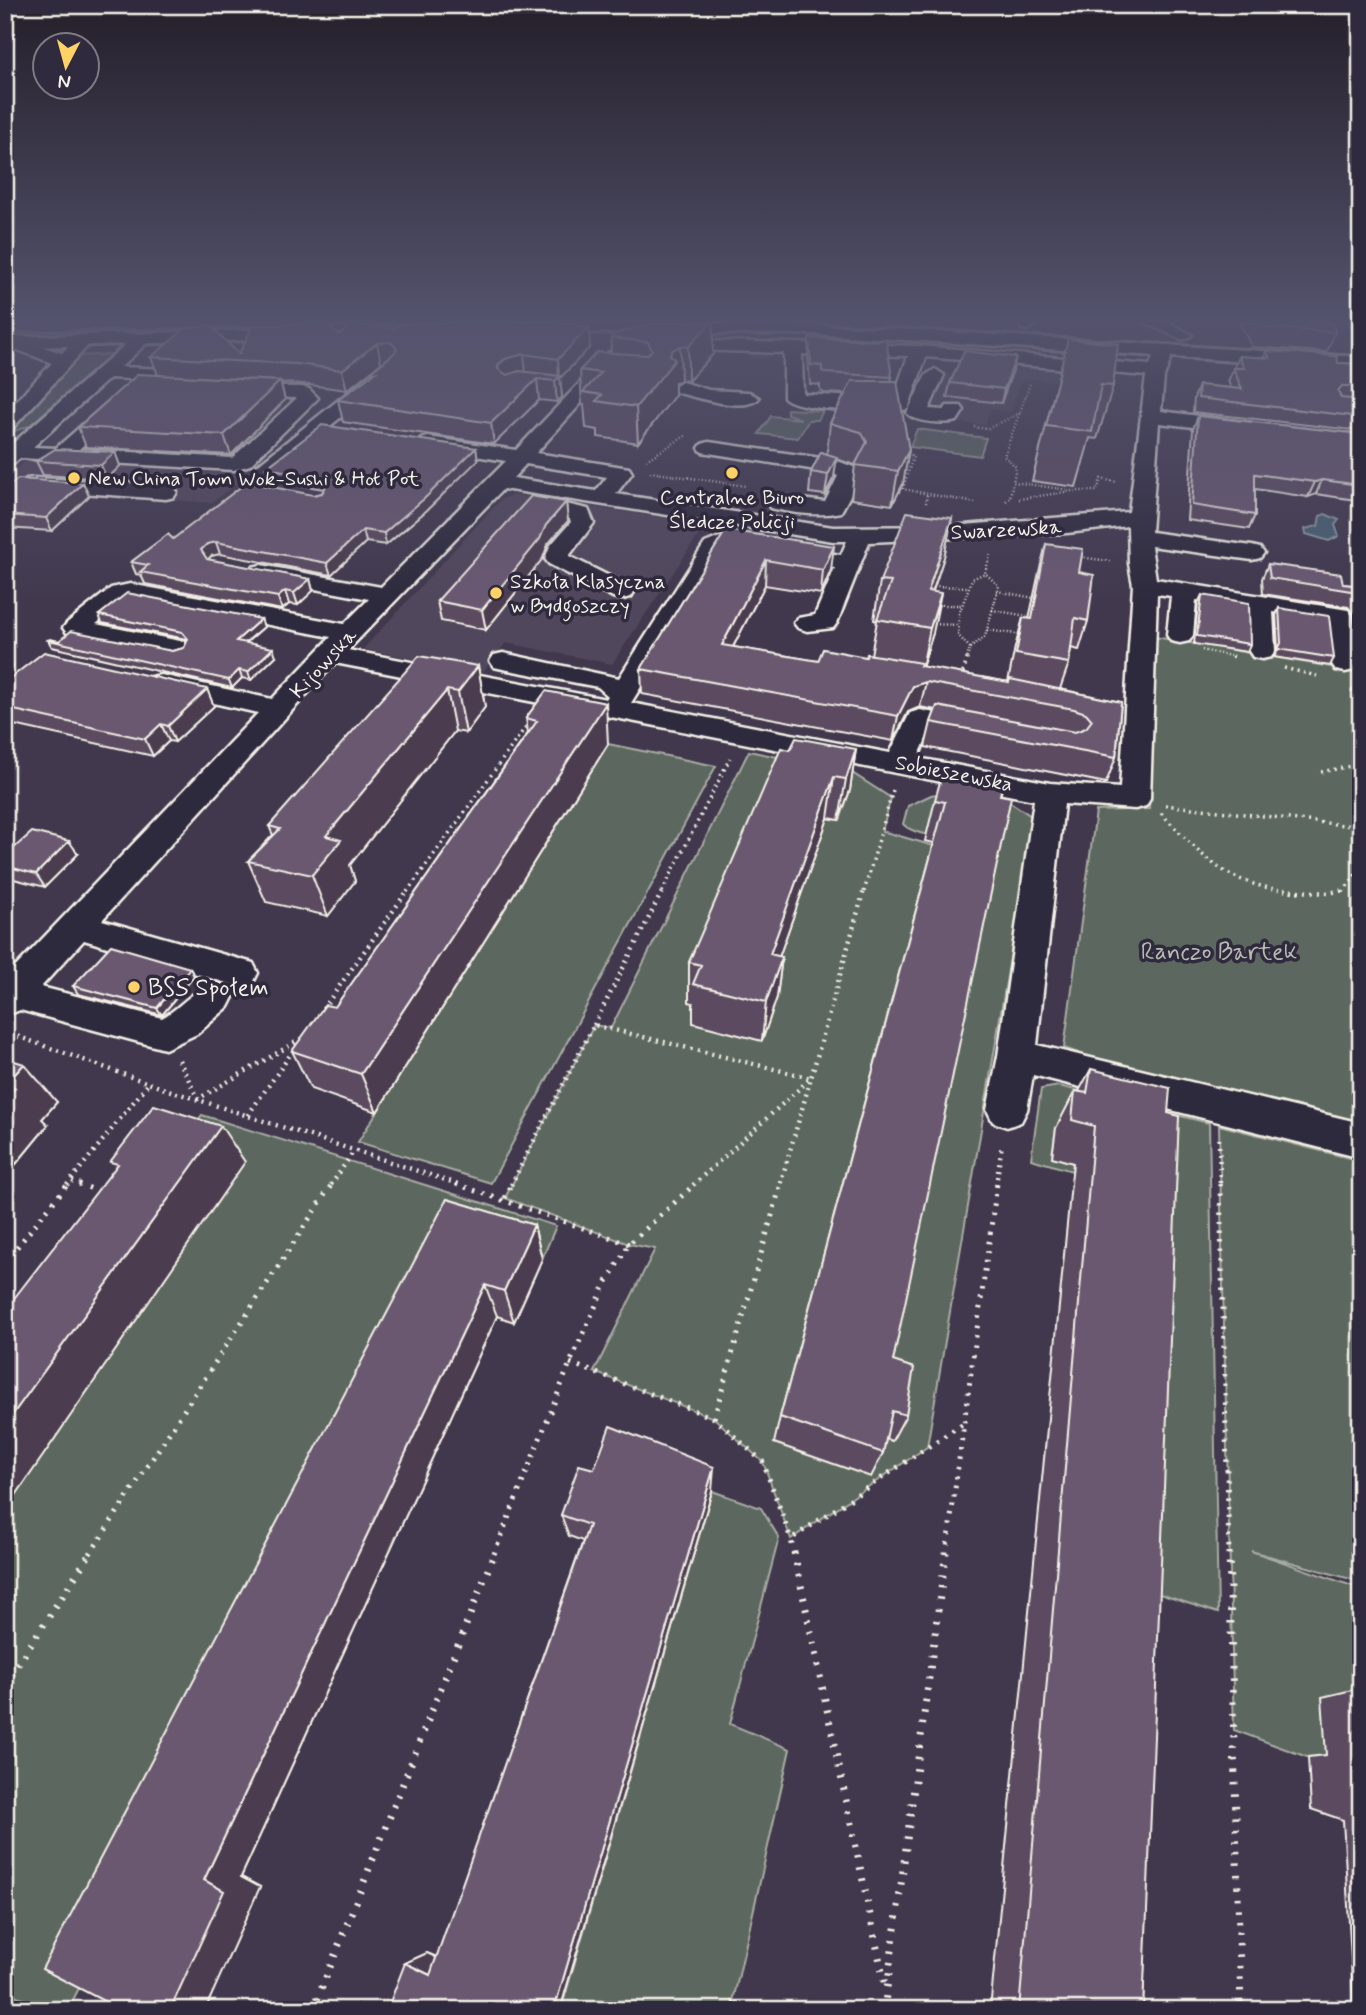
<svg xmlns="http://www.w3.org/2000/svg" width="1366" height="2015" viewBox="0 0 1366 2015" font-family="Mynerve,sans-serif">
<rect width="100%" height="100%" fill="#41384d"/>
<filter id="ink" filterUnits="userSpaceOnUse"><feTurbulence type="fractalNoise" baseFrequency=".0143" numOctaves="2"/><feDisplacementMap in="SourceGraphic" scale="14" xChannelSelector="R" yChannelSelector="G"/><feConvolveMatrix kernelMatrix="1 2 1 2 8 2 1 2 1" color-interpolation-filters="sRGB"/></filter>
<g filter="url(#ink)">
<path fill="#51465b" d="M988,365L1014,370L1030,368L1071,373L1069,383L1028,379L1020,383L1011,412L990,409L985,425L939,421L928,412L941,373L956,374Z
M27,459L248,475L211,503L5,488V479Z
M513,495L706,524L612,664L506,643L483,672L363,649L501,499Z"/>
<path fill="#5c685e" stroke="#a8aca3" stroke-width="2" fill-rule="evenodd" d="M628,322C873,322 1117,341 1361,357V359L880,329Z
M112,354L29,426L15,431L11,430L77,356Z
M787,409L823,411L818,420H809L798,438L759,434L771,416L801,419L787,414Z
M917,429L986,438L980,456L910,447Z
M1155,637L1361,672V1141L1280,1123L1064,1048L1096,811L1149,809Z
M608,744L716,766L491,1183L358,1142Z
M749,751L852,773L891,798L882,831L934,846L775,1443L871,1476L880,1389L998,838C974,837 919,841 903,824L908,806L931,795L948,792L1010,802L1034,818L927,1447L791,1539L763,1462L714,1418L594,1372L655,1249L629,1244L505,1198L594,1025L611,1028ZM792,779L850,790L840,820L828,818L769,985L700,1005Z
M1059,1086L1209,1123L1218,1613L1129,1584L1154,1153L1056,1128L1052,1156L1073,1163L1072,1171L1031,1159L1041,1089Z
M202,1115L556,1226L542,1259L459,1234L68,2010H44L5,1990V1511L181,1142Z
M1219,1125L1361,1161V1582L1251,1551L1361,1589V1710L1326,1764L1234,1730Z
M712,1491L761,1508L779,1538L730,1724L790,1749L731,2010H561Z"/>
<path fill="#496172" stroke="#8d9ba1" stroke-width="2" d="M1325,514L1339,520L1335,525L1339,536L1329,541L1306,534L1305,529L1318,526L1320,516Z"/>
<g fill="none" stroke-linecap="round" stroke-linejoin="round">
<path stroke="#5c5464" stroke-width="19" stroke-dasharray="19 10" stroke-linecap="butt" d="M759,354V359"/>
<g stroke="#f4f1e8" stroke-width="5">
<path id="minor" d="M1020,322H1041L1027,330L1021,329Z
M1144,322H1168L1192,335L1183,340Z
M1350,322H1361V334L1355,333Z
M141,335L150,340L121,367L207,371L216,377L207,383L110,378L33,447L56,448L112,399H126L129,403L126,407L79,449L232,458L297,398L234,396L225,390L227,386L302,387L309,389L318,398L250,465L234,470L20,458L13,464L5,466V450L135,336Z
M13,337L62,353L76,338L82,337L91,342L12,429L5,431V413L52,363L7,346V338Z
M664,340L919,346L1150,365L1153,358L1150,349L1159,344L1165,345L1171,358L1164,377L1161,411L1252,423L1255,427L1252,431L1245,433L1159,423L1151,532L1252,546L1260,548L1264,553L1260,558L1252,560L1151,546L1156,579L1348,610L1352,615L1358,664L1354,670L1345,672L1336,670L1332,664L1327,621L1273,612L1275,651L1271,657L1262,659L1253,657L1249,651L1248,608L1196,600L1193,635L1189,641L1180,643L1171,641L1167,635L1171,596L1157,594L1150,799L1146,806L1135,809L1064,804L1037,1045L1361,1123V1158L1033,1075L1027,1110L1021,1122L1007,1127L993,1122L987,1110L998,1056L1034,800L335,663L102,920L253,963L258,973L253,983L240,987L84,940L41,987L162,1018C185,1006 199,978 228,987L233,997L228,1007L197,1034L165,1049L20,1010L5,1016V978L258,713L151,689L147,683L151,677L161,675L272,699L331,637L130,598L96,624L185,642L189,648L185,654L176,656L67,633L63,628L67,623L111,588L130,584L344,624L369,599L261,579L252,577L249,572L252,567L261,565L381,587L506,461L421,447L418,443L421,439L428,437L516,450L609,352H621L624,356L536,453L629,468L632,473L616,494L833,527L951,526L1129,512L1146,376L926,357L908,409C889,414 795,411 784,397V353L658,349L655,345ZM802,354L908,356L893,399L803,394ZM526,464L607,477L596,491L513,478ZM503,489L833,541H847L841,555L720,537L705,543L619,678L503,653L494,655L490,661L494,667L503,669L598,687L608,696L606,699L348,650ZM1128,526L1129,564L1133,585L1120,788L1050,783L918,758L930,729L979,739L989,736L993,730L989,724L920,710L910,713L890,753L631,703L724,552L835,568L815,615L798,618L794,623L798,628L807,631L833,628L837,623L869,542L1067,533Z
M935,369L944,375L929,409L944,410L947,406H961L964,410L957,421C945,424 915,423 907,413L926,375Z
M379,371L388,377L386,381L274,471H260L256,467L260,463L372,373Z
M682,382L709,390L749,392L759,398C745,414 693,396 675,392L673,388Z
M709,442L835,460L856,468L860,477L841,512C818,517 793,513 770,508L767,503L770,498L778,496L825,502L838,476L829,472L702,452L699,448L702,444Z
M34,478L166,485L174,487L177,492L174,497L166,499L26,489L23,484L26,479Z
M539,498L588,509L594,523L569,556L631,587L634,592L631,597L622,599L613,597L549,564L545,559L550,546L571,522L570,519L531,510L528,505L531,500Z"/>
</g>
<g stroke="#f4f1e8" stroke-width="6">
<path id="major" d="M526,322L813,324L1361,357V369L813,334L529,332L520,327Z
M395,326L404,331L401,335L5,348V337Z"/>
</g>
<path stroke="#f4f1e8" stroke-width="2.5" stroke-dasharray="1 2.5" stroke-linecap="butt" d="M1030,384L1004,456L1016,467L1013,482L1069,490
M974,427L987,429L1020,413
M646,460L687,435
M650,472L746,486
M903,481V489L975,503
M904,485L913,457L905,450
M1019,499L1072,491H1097L1101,479L1117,482
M1006,501L1010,497L1013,482
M926,503L927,494
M1078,557L1110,561
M934,586L969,587
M997,591L1034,598
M935,605H962
M992,610L1027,616
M931,624L958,625
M987,630L1022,635
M970,648L958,635L959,614L972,579L985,573
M1202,650L1235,657
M967,658L970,648L985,637L999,586L985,573L990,555"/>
<path stroke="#f4f1e8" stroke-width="3.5" stroke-dasharray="2 4.5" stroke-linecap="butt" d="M1232,656L1235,657
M1284,668L1317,676
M961,679L968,656
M1351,690L1361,694
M1321,772L1361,764
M1165,805L1361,827
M1161,813C1208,862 1227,886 1299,892
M407,892L530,721
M662,892L730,758
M864,892L893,790
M1343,892L1361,867"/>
<path stroke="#f4f1e8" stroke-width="4.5" stroke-dasharray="2 5" stroke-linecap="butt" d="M1284,890L1328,893L1344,890
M323,1009L408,890
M594,1025L663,890
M11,1034L165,1089L461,1185
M179,1060L198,1099L301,1039
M248,1115L295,1048
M1219,1139L1220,1185
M72,1181L83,1185
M67,1185L148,1084
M331,1185L353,1152
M511,1185L594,1025L811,1078L780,1185
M693,1185L811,1078L864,890
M996,1185L1002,1144"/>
<path stroke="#f4f1e8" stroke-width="5" stroke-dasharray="2.5 7" stroke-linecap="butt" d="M79,1184L100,1192
M456,1184L629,1244
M1220,1184L1229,1554
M505,1198L512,1184
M5,1262L68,1184
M570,1363L714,1418L763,1462L791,1539
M714,1418L781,1184
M90,1554L332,1184
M494,1554L570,1363L605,1285L629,1244L695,1184
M794,1554L791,1539L962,1424
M946,1554L997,1184"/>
<path stroke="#f4f1e8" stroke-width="7" stroke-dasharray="2.5 9" stroke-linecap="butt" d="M794,1552L885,1986
M1229,1552L1241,2010
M5,1684L91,1552
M313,2010L495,1552
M884,2010L946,1552"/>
<use href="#minor" fill="#2f2a3d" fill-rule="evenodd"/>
<use href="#major" fill="#2f2a3d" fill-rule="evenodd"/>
<path stroke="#f4f1e8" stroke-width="2" d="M767,322L937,329L1361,356
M310,325L460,322
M5,332L271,326"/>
</g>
<path fill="#5c4c61" stroke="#f4f1e8" stroke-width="2" d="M679,322H713V354L688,381L681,380L675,383V395L638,443L598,437V430L586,428L584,405H582L580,370L611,353V338Z
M1239,322H1333L1335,332L1327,352L1252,347Z
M339,335L590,347L560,378L562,397L557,402L539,400L494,444L343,422L338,400L372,375L371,372L382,363L347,390L302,384L281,383L285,400L231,455L86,447L78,427L158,375L151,357L239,354Z
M809,338L892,377L891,381L903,484L892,505L851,499L855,465L836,459L834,477L825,495L809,493L811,472L827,454L830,423L845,394L824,393L820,390V385L810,384L808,357Z
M1068,339L1113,386L1097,439L1090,438L1076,487L1032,481Z
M1266,351L1338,363L1361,364V399H1353L1361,400V431L1193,412L1194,398L1199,385L1231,388L1228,381L1239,356L1264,358Z
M1013,370L1001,403L947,397L950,383Z
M1198,416L1361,434V508L1355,500L1316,494L1308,497L1255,489V515L1249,529L1187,520L1193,429Z
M476,448L478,460L427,510L386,545L366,542L331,575L220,554L211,556L208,560L310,579L313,591L298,605L289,604L282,610L145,584L141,575L136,574L131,562L173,539L322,493L324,489L270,480L266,468Z
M115,452L120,466L107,479L43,475L36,461Z
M83,483L89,496L52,531L5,528V489Z
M566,502L568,521L548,544L543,558L486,630L441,621L437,601Z
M952,518L944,557L933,591V633L922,667L1008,682L1015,647L1023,618L1029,619L1039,572L1046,544L1079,572L1088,621L1079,650L1071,648L1069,663L1060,689L1121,702L1116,757L1106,783L925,747L931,722L936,710L920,707L908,712L893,741L642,694L641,669L726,530L831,570L821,594L765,585L733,647L818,661L866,657L871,655L877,621L874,620L880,581Z
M1268,564L1343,584L1361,586V663L1355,615L1348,607L1263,594L1262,579Z
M1202,595L1250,644L1247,652L1194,644L1198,603Z
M1279,608L1334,658L1330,666L1274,657L1278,650L1276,615Z
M99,615L261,619L264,627L246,643L276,656L251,680L242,678L232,688L52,647L48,640L172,651L184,648L187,641L186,639L102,623Z
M478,666L485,707L466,733L455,731L350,865L355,881L328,916L266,902L248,861L273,835L269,826Z
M5,682L214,706L175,742L169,741L153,756L5,723Z
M546,691L608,744L377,1112L311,1089L292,1051L335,1007L528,733L526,718Z
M856,749L850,790L839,820L828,818L779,957H782L777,997L762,1041L693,1023V1003L689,1002V962L790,750Z
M1003,783L893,1361L906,1415L892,1441L886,1439L883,1453L871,1477L774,1443L780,1417L934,843L925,841L935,800Z
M78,854L45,887L6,877L5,876V856Z
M190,968L194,976L162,1015L78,994L73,986Z
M5,1058L57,1102L42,1119L48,1125L16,1164L5,1161Z
M1091,1069L1168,1113L1143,2010H990L1073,1163L1052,1157L1056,1128L1075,1091H1079Z
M447,1199L534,1225L542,1259L514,1322L497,1316L241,1877L260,1887L121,2010Z
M594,1469L712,1491L560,2010L405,1963L427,1953L437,1957L583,1541L569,1536L561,1515Z
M1361,1688V2010H1354L1343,1820L1311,1809L1308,1757L1326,1755L1322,1697Z"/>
<path fill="#4b3e4f" stroke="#f4f1e8" stroke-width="2" d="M711,322H713V354L688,381V347Z
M589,327L590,347L560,378L562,397L557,402L555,381L559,377L558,359Z
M377,343L381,363L347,390L342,370Z
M680,346L681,380L675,383V395L638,443L636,407L670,355L671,351Z
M524,354L526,375L500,385L498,365L505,359Z
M1016,357L1013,370L1001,403L1004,389Z
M5,374L8,381L7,400L5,396Z
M537,379L539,400L494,444L491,423Z
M280,381L285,400L231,455L224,435Z
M476,448L478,460L427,510L386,545L384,533Z
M909,450L903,484L892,505L898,471Z
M115,452L120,466L107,479L101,465Z
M837,457L834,477L825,495L828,475Z
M1322,480L1316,494L1308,497L1315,482Z
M83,483L89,496L52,531L46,518Z
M566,502L568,521L548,544L543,558L486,630L482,610L546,525Z
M952,518L944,557L921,626L928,591Z
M363,530L366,542L331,575L327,563Z
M216,542L220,554L211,556L206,562L201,550L207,544Z
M834,546L831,570L821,594L823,570Z
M766,560L765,585L721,670L722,645Z
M310,579L313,591L298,605L294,593Z
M285,591L289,604L282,610L278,597Z
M941,593L933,633L922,668L930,628Z
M261,619L264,627L239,648L236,641Z
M273,648L276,656L251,680L248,672Z
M5,653L13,666L5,673Z
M478,666L485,707L466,733L458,692Z
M239,670L242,678L232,688L229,680Z
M926,682L920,707L908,712L893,741L898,716L913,686Z
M207,689L214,706L175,742L168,726Z
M447,690L455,731L350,865L355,881L328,916L312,875L326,836Z
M606,703L608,744L377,1112L361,1074Z
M161,724L169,741L153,756L145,739Z
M856,749L850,790L839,820L846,779Z
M834,777L828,818L766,994L770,954Z
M69,841L78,854L45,887L36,874Z
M782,957L777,997L762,1041L766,1002Z
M190,968L194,976L162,1015L157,1008Z
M24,1064L57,1102L42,1119L48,1125L16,1164L5,1154V1085Z
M221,1126L245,1162L5,1511V1425Z
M534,1225L542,1259L514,1322L504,1291Z
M485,1285L497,1316L241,1877L260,1887L205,2010H170L204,1880Z
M714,1467L712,1491L560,2010H554Z
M427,1953L451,1964L430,1975L405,1963Z
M733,2002L751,2010H743L735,2006Z"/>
<path fill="#6b5871" stroke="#f4f1e8" stroke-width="2" d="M471,322H552L589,327L558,359L524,354L505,359L498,365V369L507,375L519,371L560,376L555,381L537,379L491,423L338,400L376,372H371L393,354L397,349L391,342L377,343L342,370L297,364L151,357L186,328L210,325L239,354L253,325L325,323L339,335L352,325L396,329L397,326L406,324Z
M679,322H711L688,347L680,346L671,351L670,355L675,360L636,407L596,401L602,395L583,392L601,373L580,370L597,352L647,355L652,350L648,342L611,338L614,334L650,324Z
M1257,322H1333L1335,332L1259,327Z
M809,338L877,341L886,339L892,377L826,373L822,371V366L811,365Z
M1068,339L1118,344L1113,386L1101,385L1092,432L1046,426Z
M964,351L1016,357L1004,389L950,383Z
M1266,351L1337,356L1338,363L1361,364V386H1342L1338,391L1341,398L1361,400V417L1198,398L1199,385L1242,389L1233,368H1244L1239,356L1270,358Z
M138,374L280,381L224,435L78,427Z
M852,381H897L909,450L898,471L855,465L867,442L861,432L830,423Z
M1198,416L1361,434V485L1322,480L1315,482L1255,474V515L1192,505Z
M322,425L476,448L425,498L384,533L363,530L327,563L216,542L207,544L201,550L207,559L310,579L294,593L285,591L278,597L140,572L148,565L131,562L168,534L173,539L247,482L313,495L322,493L327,484L322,478L266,468Z
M55,449L115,452L101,465L36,461Z
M821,452L837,457L828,475L811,472Z
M18,479L83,483L46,518L5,515V489Z
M531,496L566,502L546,525L540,539L482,610L437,601Z
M907,512L952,518L928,591L941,593L930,628L877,619L891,582L880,581Z
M726,530L834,546L823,570L766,560L722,645L818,661L823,649L866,657L867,654L921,663L920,666L1009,682L1010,679L1121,702L1116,757L931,722L937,706L1075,732L1086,728L1092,720L1086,713L1074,709L926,682L913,686L898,716L641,669Z
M1046,544L1083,549L1079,572L1094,575L1088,621L1075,618L1069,663L1016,654L1023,618L1032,619Z
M1268,564L1341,574L1343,584L1361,586V597L1357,592L1270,578Z
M127,593L261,619L236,641L273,648L248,672L239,670L229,680L48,640L50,639L59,641L71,631L172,651L184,648L188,639L182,632L99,615Z
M1202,595L1249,603L1250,644L1197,636Z
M1279,608L1329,616L1334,658L1278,649L1281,643Z
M44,652L207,689L168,726L161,724L145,739L5,708V682Z
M419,656L478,666L458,692L447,690L326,836L341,840L312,875L248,861L280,829L269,826Z
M546,691L606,703L361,1074L292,1051L325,1005L335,1007L537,721L526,718Z
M796,738L856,749L846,779L834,777L770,954L782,957L766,1002L693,984L701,965L689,962L781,748L790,750Z
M943,771L1003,783L1000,795L1011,797L893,1361L914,1368L906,1415L892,1411L883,1453L780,1417L945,802L935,800Z
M32,832L69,841L36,874L5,866V856Z
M111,945L190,968L157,1008L73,986Z
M5,1058L24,1064L5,1085L15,1088L5,1099Z
M1091,1069L1170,1088L1168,1113L1179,1116L1143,2010H1019L1094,1126L1072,1120L1075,1091L1087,1093Z
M154,1105L221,1126L5,1425V1310L118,1164L110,1162Z
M447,1199L534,1225L504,1291L485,1285L204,1880L224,1891L170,2010H121L42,1969Z
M610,1426L714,1467L554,2010H387L405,1963L430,1975L589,1525L561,1515L579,1465L594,1469Z
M1357,1751L1361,1752V1804Z
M735,2006L743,2010H734Z"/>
</g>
<linearGradient id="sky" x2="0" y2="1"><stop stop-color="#241f2a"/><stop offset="0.53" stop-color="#54536d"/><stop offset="1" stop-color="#54536d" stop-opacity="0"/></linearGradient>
<rect width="1366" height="604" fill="url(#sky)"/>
<g fill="#ffd166" stroke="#2f2a3d" stroke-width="2.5">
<circle cx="732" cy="473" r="7"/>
<circle cx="74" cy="478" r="7"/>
<circle cx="496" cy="593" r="7"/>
<circle cx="134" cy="987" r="7"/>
</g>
<g text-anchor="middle" stroke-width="7" stroke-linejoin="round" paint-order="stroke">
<g font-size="21" fill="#f4f1e8" stroke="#2f2a3d" text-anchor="start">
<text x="88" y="485">New China Town Wok-Sushi &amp; Hot Pot</text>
<text x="732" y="504" text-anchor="middle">Centralne Biuro<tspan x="732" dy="24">Śledcze Policji</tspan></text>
<text x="510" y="588">Szkoła Klasyczna<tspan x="510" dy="24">w Bydgoszczy</tspan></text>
</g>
<g font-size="21" fill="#f4f1e8" stroke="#2f2a3d">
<text transform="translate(1006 529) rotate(-3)" y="7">Swarzewska</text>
<text transform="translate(323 663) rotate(-47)" y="7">Kijowska</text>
<text transform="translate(954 773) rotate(11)" y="7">Sobieszewska</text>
</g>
<g font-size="24" fill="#b7bab1" stroke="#2f2a3d">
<text x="1219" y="959">Ranczo Bartek</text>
</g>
<g font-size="24" fill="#f4f1e8" stroke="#2f2a3d" text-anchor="start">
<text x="148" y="995">BSS Społem</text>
</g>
</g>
<rect width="1366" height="2015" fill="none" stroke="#2f2a3d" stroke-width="28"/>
<rect x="14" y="14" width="1338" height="1987" fill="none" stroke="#f4f1e8" stroke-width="2.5" filter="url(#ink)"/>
<g transform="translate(66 66) rotate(186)"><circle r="33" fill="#2f2a3d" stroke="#7e7a81" stroke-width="2"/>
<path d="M0-5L12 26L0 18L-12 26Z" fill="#ffd166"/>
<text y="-10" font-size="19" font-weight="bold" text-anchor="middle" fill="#f4f1e8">N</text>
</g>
</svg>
